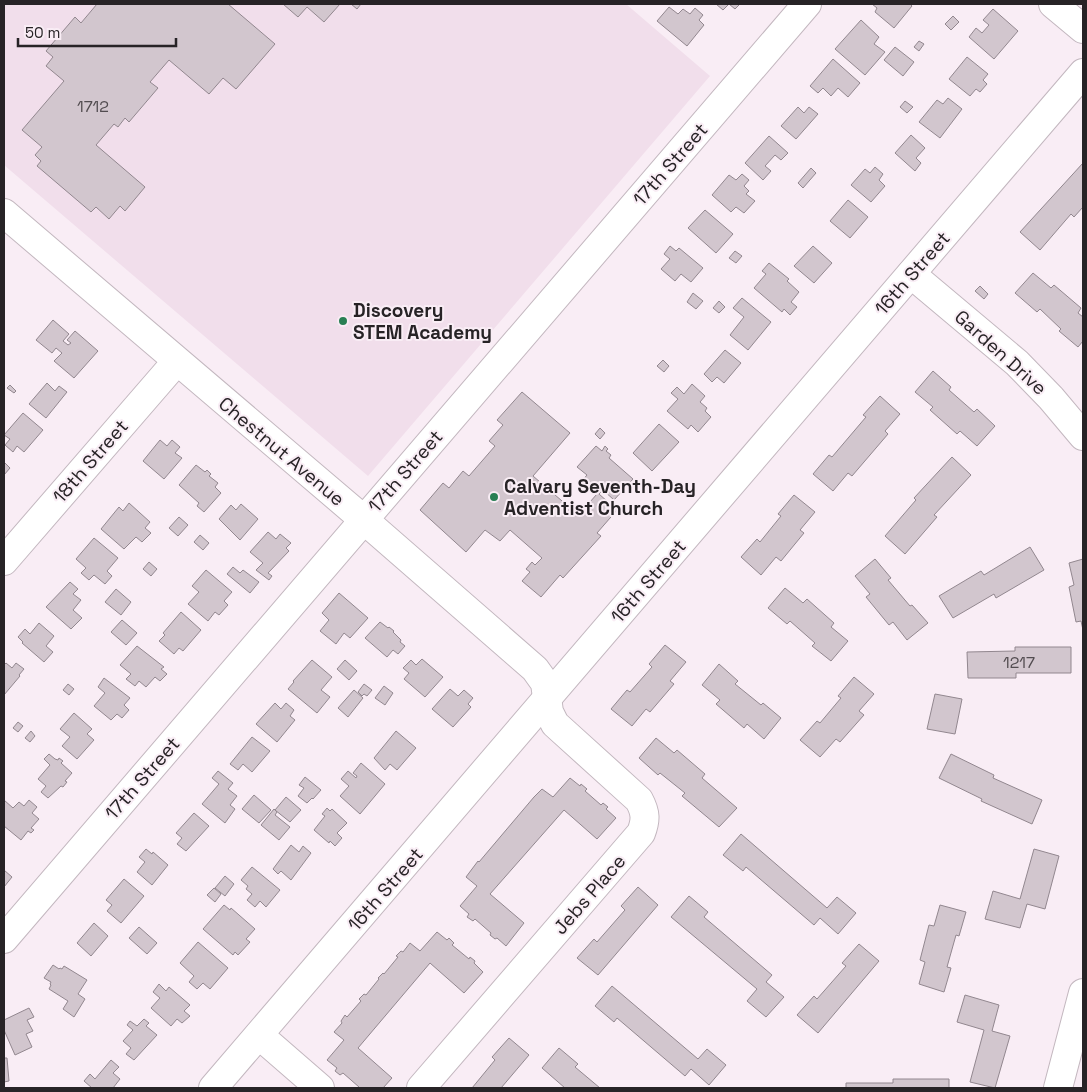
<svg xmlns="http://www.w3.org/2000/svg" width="1087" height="1092" viewBox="0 0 1087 1092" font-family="'Space Grotesk',sans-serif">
<rect width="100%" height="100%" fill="#f9edf5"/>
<path fill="#f1deeb" d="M4,4H626L710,76L368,476L4,165Z"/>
<path fill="#d2c6ce" stroke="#92878f" d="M97,4H228L275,44L236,89L223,78L209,94L169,60L150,82L158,88L129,122L125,118L118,127L114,124L96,145L145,187L125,211L120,206L109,219L96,207L91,212L37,166L41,161L35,155L42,147L22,130L64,81L46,66L53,57L46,51L75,17L81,23Z
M283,4H340L324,22L307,7L298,17Z
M351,4H361L357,9Z
M716,4H740L735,9L729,4L723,10Z
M872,4H910L912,6L894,28L875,12L877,8Z
M669,7L678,14L683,9L690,14L695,8L703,15L699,20L704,25L687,46L657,21Z
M993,9L1018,31L994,59L969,37L976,28L982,33L989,25L983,20Z
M953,16L959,22L951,30L945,24Z
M861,20L879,37L874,44L885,52L865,75L835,49Z
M919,41L924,44L919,51L914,47Z
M895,47L914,62L903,76L884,60Z
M967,57L988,74L983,80L987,84L980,92L976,89L970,96L949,79Z
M833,59L860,83L848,97L838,88L831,96L823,88L818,93L810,86Z
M948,98L962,109L940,138L919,122L937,100L943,104Z
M905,101L913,107L907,113L900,107Z
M798,107L804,113L809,107L818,114L796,139L781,126Z
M911,135L925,148L916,158L921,163L915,171L895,153Z
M769,136L788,153L781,160L775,155L765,166L771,171L763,180L745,163Z
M1083,163V207L1074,217L1071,214L1040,250L1020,232Z
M875,167L883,174L879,180L885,186L871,202L851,185L865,169L870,173Z
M811,168L816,173L803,188L798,183Z
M742,174L749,180L744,186L749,191L746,194L755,201L744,213L736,207L731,212L712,195L729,175L736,180Z
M848,200L868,217L850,238L830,221Z
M705,210L733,234L716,253L688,228Z
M670,246L676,251L679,248L703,268L691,282L681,274L675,281L661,269L670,259L664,254Z
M813,246L832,263L814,283L794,266Z
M735,251L742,256L736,263L729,258Z
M769,263L789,279L787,281L799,292L791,302L797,307L790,315L784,309L782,312L754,288L766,274L762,271Z
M1033,273L1051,288L1054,285L1081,308L1078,313L1083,317V341L1078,347L1059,331L1061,329L1040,309L1037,312L1015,293Z
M980,286L988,294L984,299L975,291Z
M693,293L703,301L696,309L687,302Z
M742,298L771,322L748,350L730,335L744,317L733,308Z
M719,301L725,307L719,313L713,308Z
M53,320L69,334L63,341L68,345L71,343L67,340L75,331L98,351L74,378L54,361L62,353L56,348L52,353L36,340Z
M725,350L741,363L724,383L717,377L712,382L704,374Z
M663,360L669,366L664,372L657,366Z
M933,371L951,387L949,390L974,412L977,409L995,426L977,446L960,431L957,434L930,410L933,407L915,392Z
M47,383L55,391L59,386L67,392L46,418L29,404Z
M692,384L705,396L700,402L707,408L705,411L711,417L698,432L691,425L688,429L667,411L678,399L671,393L677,387L684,394Z
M10,385L16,391L14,393L7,388Z
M522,392L570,433L533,476L576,513L580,509L582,511L597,494L594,491L592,493L584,487L586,484L582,481L587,475L577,467L596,446L602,451L605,446L608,449L606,451L611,455L609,458L633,479L614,500L603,490L599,494L617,510L597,533L601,536L563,578L560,575L541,597L522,581L530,572L526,569L532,562L535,565L542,558L510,530L500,541L485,530L466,552L420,510L443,483L449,488L463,471L469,476L495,446L489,441L503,425L497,420Z
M880,396L900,414L885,431L888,434L852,476L848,473L833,491L813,474L829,455L832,457L866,417L863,415Z
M23,413L43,430L24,452L17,446L13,452L5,445L10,439L4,435Z
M659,424L679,442L652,471L633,453Z
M600,428L605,433L600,439L595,434Z
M160,440L167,446L172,440L180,447L175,453L182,458L164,479L143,461Z
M952,457L971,475L934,515L937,517L905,554L885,536L916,500L914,498Z
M4,462L10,468L4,475Z
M196,465L205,472L207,470L211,474L209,476L218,483L215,487L221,493L204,512L197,506L199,503L179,485Z
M794,495L815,512L800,530L804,533L781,561L776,557L761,575L741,557L757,539L760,542L781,516L778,514Z
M129,503L150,522L145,528L151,533L142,542L136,537L124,549L101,529L119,507L123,511Z
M241,504L258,519L240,540L219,519L231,505L236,510Z
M179,517L188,525L178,536L169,528Z
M268,532L276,539L280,534L291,543L286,548L289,551L268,573L272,576L269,580L256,570L263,563L250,552Z
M200,535L209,543L203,550L194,542Z
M94,538L118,558L107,571L112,576L105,584L94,575L89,580L81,573L86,568L76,559Z
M1030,547L1044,570L996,598L994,594L953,618L939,596L981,571L984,575Z
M875,559L891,578L888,580L910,606L912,605L928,623L907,640L893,622L889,625L866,597L870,594L855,576Z
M1083,559V630L1081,621L1076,622L1069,587L1074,585L1069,563Z
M149,562L157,569L151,576L143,569Z
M233,567L240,573L243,570L259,582L250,593L227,574Z
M206,570L232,592L224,601L228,605L219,615L215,612L208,621L188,604L199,592L192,586Z
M70,582L78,589L73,594L81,600L73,610L82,618L71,629L46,607Z
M785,588L803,603L807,599L834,623L831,627L848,641L831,661L812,646L815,643L790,621L787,624L768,608Z
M116,589L131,602L121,615L105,602Z
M339,593L368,618L350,638L344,633L336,644L320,631L329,620L322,613Z
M181,612L201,630L183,651L179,648L174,654L159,641L165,635L163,633Z
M122,620L137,633L126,645L111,632Z
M380,622L388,628L389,627L394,631L393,632L401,640L400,642L405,646L398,654L393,650L387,657L365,638Z
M39,623L54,636L46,646L53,652L44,662L22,643L23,642L18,637L25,629L30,634Z
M665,645L686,662L670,681L674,684L650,712L646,709L632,726L611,709L627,690L630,692L652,667L649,664Z
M137,646L164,667L161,669L167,674L160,681L155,677L146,687L139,681L135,686L126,679L131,674L120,665Z
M1015,647H1071V673H1016V678H968L967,652L1015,651Z
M422,659L443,677L425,697L404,679L409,673L403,668L411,660L416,665Z
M312,660L332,677L321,690L330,697L317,713L288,689L294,682L293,681Z
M345,660L357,671L349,680L337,669Z
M6,663L12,668L16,663L24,669L19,675L20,676L4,695V665Z
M719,664L738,681L735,684L761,705L763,703L781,718L764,739L747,724L744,728L716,704L720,700L702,685Z
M854,677L874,694L859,711L864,715L840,742L836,739L820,757L800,740L817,721L820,723L841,698L838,696Z
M104,678L130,698L124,705L129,710L122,718L117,714L111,720L94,706L105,693L98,687Z
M68,684L74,689L69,695L63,690Z
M364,684L372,690L367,696L364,694L362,696L358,692Z
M384,686L393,693L385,705L375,698Z
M450,689L458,696L464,690L473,698L468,704L471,707L453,727L432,709Z
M354,690L363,698L348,717L338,708Z
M935,694L962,699L955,734L927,729Z
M275,703L281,709L286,703L294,710L290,716L295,720L277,742L256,724Z
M74,713L92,729L87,734L94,740L77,759L62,746L70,737L60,729Z
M18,722L23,726L18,732L13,728Z
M31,731L35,736L30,742L25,738Z
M396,731L416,748L397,770L390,764L385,770L374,758Z
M252,737L270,751L252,772L243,764L238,770L230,764Z
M656,738L674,753L677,750L705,774L702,778L737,808L719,827L682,796L685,793L660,773L658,775L639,758Z
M49,754L55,759L58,760L59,758L63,761L61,763L72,773L65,781L67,782L63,787L61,786L48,798L41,792L46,786L38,779L50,765L44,759Z
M951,754L994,775L993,778L1042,800L1032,824L981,801L982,799L939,778Z
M361,763L385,784L360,814L340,796L349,786L341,779L348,771L356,778L357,776L353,773Z
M218,771L233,783L228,789L237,796L230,805L235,809L225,823L202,804L219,784L212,778Z
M305,777L321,790L313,799L312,798L307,803L298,796L304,788L299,785Z
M570,778L580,786L581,784L587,789L585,791L601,805L603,803L608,807L606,809L616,818L597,839L564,810L490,894L524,923L506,946L497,938L495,939L490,935L491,933L475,919L473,921L467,917L469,914L460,906L477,886L466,877L478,861L479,862L534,797L542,789L553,797Z
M254,795L271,810L259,823L242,809Z
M286,797L301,810L290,822L275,810Z
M4,800L13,808L19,802L24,806L29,800L37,807L32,813L39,819L31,828L34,830L31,833L28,831L21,840L4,826Z
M327,808L330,811L332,809L347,823L337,833L342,838L335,846L330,841L329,843L314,830L325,816L322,814Z
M274,809L277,812L275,815L290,827L279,840L261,825Z
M194,813L209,826L186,851L177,844L182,838L176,833Z
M741,834L827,908L837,897L856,913L838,934L820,918L814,925L746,867L743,871L723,855Z
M291,845L299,852L303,846L311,853L291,880L281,871L278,874L273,869Z
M146,849L152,854L153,852L168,865L152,885L137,872L145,862L139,857Z
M1034,849L1059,856L1045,909L1027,904L1020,928L985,919L993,891L1020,899Z
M252,867L280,890L266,907L260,901L255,907L247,900L252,894L246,889L248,886L241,880Z
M4,870L12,877L4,887Z
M225,876L234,884L225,896L215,888Z
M124,879L144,896L121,923L107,911L112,905L106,900Z
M638,887L658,905L598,975L577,958L594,939L597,942L625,910L621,906Z
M214,888L221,894L215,902L207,895Z
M689,896L708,912L704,917L772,975L766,982L784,997L766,1017L747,1001L757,989L671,917Z
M224,905L230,910L231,908L255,929L246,939L250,942L238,955L235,952L233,955L203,929Z
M940,905L966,912L959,936L956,935L947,967L951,968L944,992L919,984L925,962L920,960L929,925L934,926Z
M94,923L108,936L91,956L77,943Z
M139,927L157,943L147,954L129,938Z
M437,932L447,940L449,938L454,943L452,945L469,959L470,957L475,961L474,963L483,972L464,993L430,963L358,1048L392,1078L383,1088H358L359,1087L343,1073L340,1075L335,1071L337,1068L327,1060L344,1040L334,1032L342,1023L341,1021L345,1015L347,1017L361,1001L359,999L364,994L366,995L379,979L378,978L383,973L384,974L398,957L396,956L401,951L403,952L410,943L420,951Z
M198,942L228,968L210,989L203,983L197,989L189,982L194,976L180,963Z
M859,944L879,961L818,1033L797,1015L814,996L817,999L846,966L842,963Z
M53,965L59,969L60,968L62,969L64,966L87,980L78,994L85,999L74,1017L63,1009L68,1001L49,989L51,985L50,984L51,982L44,978Z
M159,984L166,991L169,987L190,1005L184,1011L190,1016L182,1023L177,1019L171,1026L151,1008L160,998L153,992Z
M612,986L698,1059L707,1049L726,1065L709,1085L691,1069L685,1076L617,1018L614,1022L595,1006Z
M965,995L999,1005L992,1031L1010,1036L995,1088L970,1082L984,1030L957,1022Z
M29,1008L34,1017L27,1020L33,1031L26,1034L32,1047L15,1055L4,1030V1020Z
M144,1019L149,1023L146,1026L157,1035L134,1060L126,1054L131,1048L123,1041L133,1030L127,1025L130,1021L137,1026Z
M509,1038L529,1055L501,1088H472L495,1060L492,1057Z
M559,1048L578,1064L575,1067L600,1088H565L542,1068Z
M4,1058H7L9,1081L4,1082Z
M111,1060L119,1067L113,1073L120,1079L113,1088H92L84,1081L90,1074L95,1079Z
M893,1079H949V1088H846V1083H893Z"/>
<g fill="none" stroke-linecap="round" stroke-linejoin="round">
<g stroke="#c3b7bf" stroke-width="30">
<path id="minor" d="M1053,4L1083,29
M4,213L363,519L535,669L545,683L549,712L555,724L639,800C646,813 646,820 641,833L421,1088
M911,274L1017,363L1051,398L1083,436
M4,561L177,361
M4,939L807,4
M259,1035L320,1088
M1058,1088L1083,993"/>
</g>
<g stroke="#c3b7bf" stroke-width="30">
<path id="major" d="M213,1088L1083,73"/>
</g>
<use href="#minor" stroke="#fff" stroke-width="28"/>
<use href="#major" stroke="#fff" stroke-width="28"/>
</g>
<g fill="#287f53" stroke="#f9edf5" stroke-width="2">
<circle cx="343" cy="321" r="5"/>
<circle cx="494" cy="497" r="5"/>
</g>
<g text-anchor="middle" stroke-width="4" stroke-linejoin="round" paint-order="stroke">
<g font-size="16" fill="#524c50">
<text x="93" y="112">1712</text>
<text x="1019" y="668">1217</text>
</g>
<g font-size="19" fill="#272326" stroke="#f9edf5">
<text transform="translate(670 164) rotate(-49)" y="7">17th Street</text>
<text transform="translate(912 273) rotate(-49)" y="7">16th Street</text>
<text transform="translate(1001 352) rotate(42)" y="7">Garden Drive</text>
<text transform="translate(282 451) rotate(40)" y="7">Chestnut Avenue</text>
<text transform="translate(90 461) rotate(-49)" y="7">18th Street</text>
<text transform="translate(405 471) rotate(-49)" y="7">17th Street</text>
<text transform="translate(648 581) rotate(-49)" y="7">16th Street</text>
<text transform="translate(142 778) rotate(-49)" y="7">17th Street</text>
<text transform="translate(385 889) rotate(-49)" y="7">16th Street</text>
<text transform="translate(589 894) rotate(-49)" y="7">Jebs Place</text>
</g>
<g font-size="19" font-weight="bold" fill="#272326" stroke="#f9edf5" text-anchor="start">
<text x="353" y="317">Discovery<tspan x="353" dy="22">STEM Academy</tspan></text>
<text x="504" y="493">Calvary Seventh-Day<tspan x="504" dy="22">Adventist Church</tspan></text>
</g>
</g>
<rect width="1087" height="1092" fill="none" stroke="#272326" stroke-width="10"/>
<path d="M18 38v8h158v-8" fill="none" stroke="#272326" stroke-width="2.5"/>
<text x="25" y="38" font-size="15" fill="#272326" stroke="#f9edf5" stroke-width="4" paint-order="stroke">50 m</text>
</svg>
